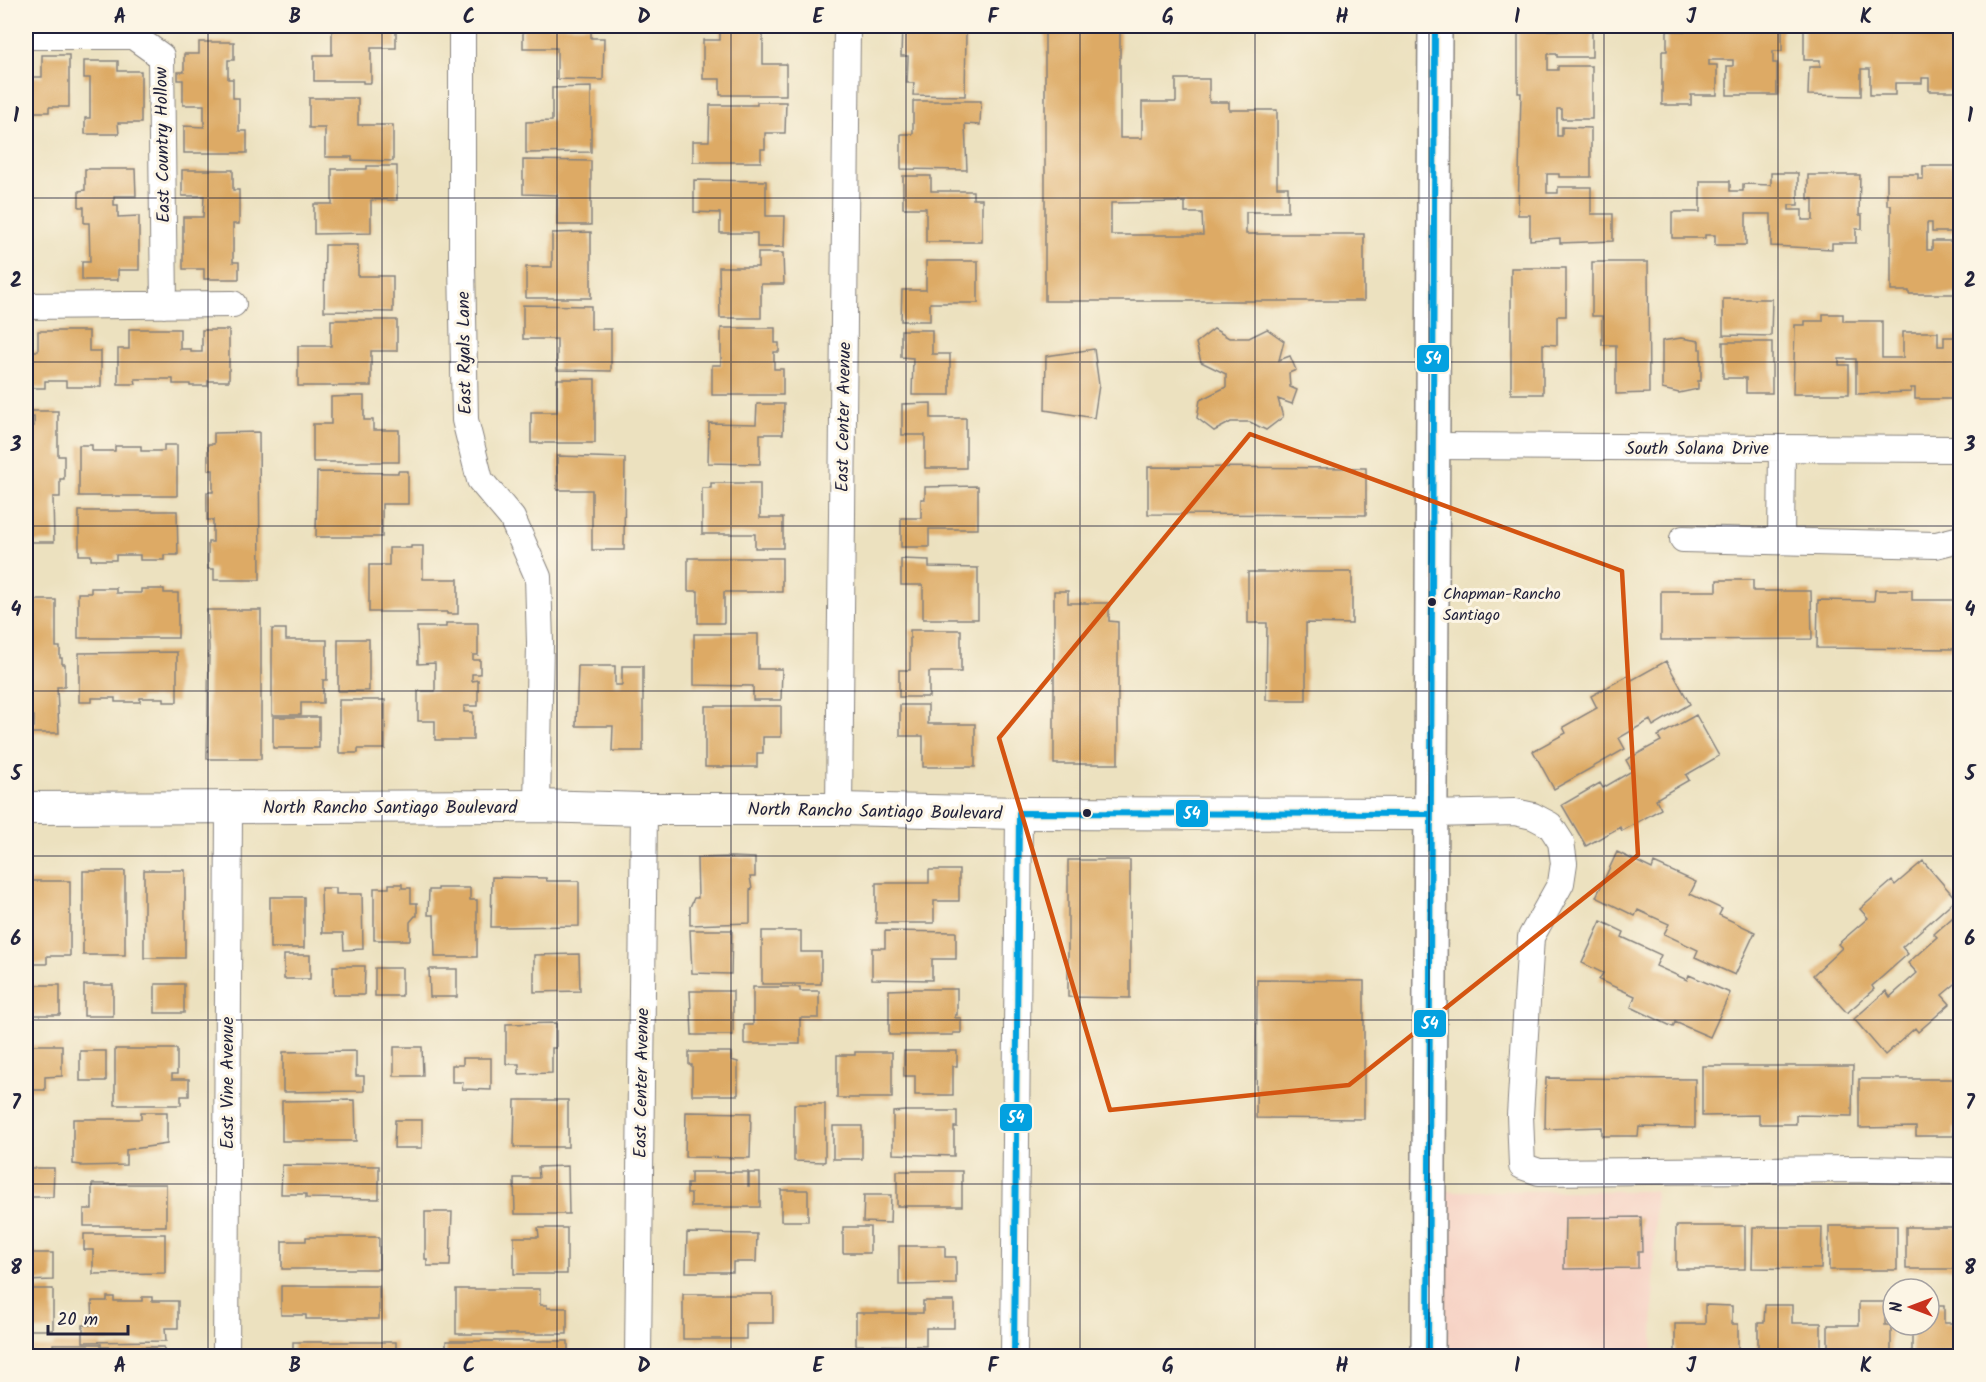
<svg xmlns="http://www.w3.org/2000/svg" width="1986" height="1382" viewBox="0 0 1986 1382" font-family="Kalam,sans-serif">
<rect width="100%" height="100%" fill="#fcf5e5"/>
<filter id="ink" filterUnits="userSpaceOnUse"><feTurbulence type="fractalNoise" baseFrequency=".0167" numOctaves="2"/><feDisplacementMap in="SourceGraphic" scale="12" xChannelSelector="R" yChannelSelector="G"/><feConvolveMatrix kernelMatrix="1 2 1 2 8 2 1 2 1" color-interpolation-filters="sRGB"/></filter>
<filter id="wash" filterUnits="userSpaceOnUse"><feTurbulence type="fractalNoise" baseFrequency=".008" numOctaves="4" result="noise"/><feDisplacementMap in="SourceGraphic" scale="24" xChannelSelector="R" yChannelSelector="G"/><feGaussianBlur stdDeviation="1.35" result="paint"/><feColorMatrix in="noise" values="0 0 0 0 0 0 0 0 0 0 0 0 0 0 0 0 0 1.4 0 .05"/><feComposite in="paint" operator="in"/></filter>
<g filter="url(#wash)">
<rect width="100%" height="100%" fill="#ece1bf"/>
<path fill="#f6d2c4" d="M1439,1191H1655L1653,1356H1445Z"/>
<g id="blocks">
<path fill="#ddaa65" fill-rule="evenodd" d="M332,26H396V48H371V83H363V81H314V55H332Z
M523,26H591V38H604L603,80L557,79V48H523Z
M1691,26H1782V51H1773V63H1777V95H1727V66H1733V60H1709V65H1717V95H1691V105H1662V51H1667V31H1691Z
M1804,26H1897V27H1903V26H1934V31H1945V27H1960V91H1929V78H1922V83H1895V95H1870V69H1861V96L1808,95L1809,67H1820V60H1804Z
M902,27L933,28V31L966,32L965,96L913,95L914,83H907L908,56H901Z
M720,30H763V64H786V95H720V79H703V40H720Z
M1518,30H1592V57H1557V54H1548V70H1558V66H1592V119H1562V109H1557V136H1562V127L1591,128V177H1559V174H1547V193H1558V187H1591V214H1613V241L1560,243V238L1530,240V215H1518L1521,93H1518Z
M1045,32H1120V138H1142V102H1176V79H1209V102H1229V110H1277V187H1288V212H1246V234H1364V301H1045ZM1185,202V213H1202L1203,235H1111V203Z
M199,42H234V60H228V79H233V98H239V131H247V153H184V126L204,127V105H183V80H178V72H184V54H199Z
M42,55H69V107H49V112H26V77H42Z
M84,61H118V71H141V123H118L119,134H85V118H90V78H84Z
M591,87V152L526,153V122L552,121V88Z
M309,98H358V125H393V161L352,160V157H325V128H309Z
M913,101H981L980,125L965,124L967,170L901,169V134H913Z
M757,102H786L785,133H765V149H761V162H693V141H709L710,105H757Z
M523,160L591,161V225H557V195L523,194Z
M367,166H397V200H371V233L314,234V204H332V169H367Z
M1923,166H1960V232H1932V223H1927V250H1932V241H1960V294H1909V291H1891V205H1887V174H1918V179H1923Z
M85,169H135L136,196H114V205H118V217L139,216V270H118V280H82V262H90L89,223H84V207H79V191L85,190Z
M182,170H233V190H239V224H233V262H239V279H204V269H183V217H203L204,196H182Z
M1771,173H1798V205H1789V210H1802V220H1813V199H1808V175H1860L1859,215H1862V229H1856V243H1832V249L1771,246V214H1746V245H1715V235H1705V238H1672V212H1700V181H1730V191H1743V184L1771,185Z
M903,176H931V191H973V199H982V242H926V208H903Z
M694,180L766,181V216H785L784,247H757V233H720V213L694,212Z
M591,232V298H526V267H552V233Z
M325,245H358V276H393V312L324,311Z
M758,253H783L784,284H761V318H720L719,267H758Z
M926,261H978V303H930V321H901L902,290H926Z
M1592,262H1648L1649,393L1616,394V345H1602V316H1592Z
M1511,268H1566V316H1557V345L1543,344V394H1511Z
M1723,299H1772L1771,336L1723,335Z
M523,305L591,306V329H611V371L557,370V339H523Z
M1823,314H1843V321H1882V358H1903V332H1938V346H1944V337H1960V399H1915V388H1911V392L1856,394V359H1839V365H1849V394H1793L1795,325H1805V321H1823Z
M331,320H397V351H371V386H298V346H331Z
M721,328H775V343H779V352H774V369H783V395H712V365H721Z
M129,329H180V349H191V352H202V330H229V381H208V386H190V384H173V379H135L136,384H118V349H129Z
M1214,329L1229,338H1249L1267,329L1284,341L1279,360L1290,356L1296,370L1289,373L1290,387L1297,390L1292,404L1278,399L1283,417L1266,430L1250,422H1231L1214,431L1197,418L1200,400L1226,387V374L1201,362L1196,343Z
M901,330H932V354H950V395H912L913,358L901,357Z
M38,331H89V351H101V387H66V381H45V388H27V351H38Z
M1681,338L1699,341V349H1701V381H1698V389L1679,393L1662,389V341Z
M1723,342H1772V393H1746V378H1723Z
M1094,349L1099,385L1094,418L1045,410L1046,356Z
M557,379H595V443H531V412H557Z
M355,396H364V420H373V430H399V462H313V424H331V397Z
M931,403V418H966V468H925V435H902V404Z
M757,404H784L783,434H760V464L708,463L709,423L756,424Z
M29,411H58V456H64V479H60V497H53L54,542H26V535H30V526H26V475H29V426H34V417H29Z
M259,432L260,580H214V569H208V542H213V520H207V492H213V470H208V444H214V433Z
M79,445H92V451H115V446H141V451H164V445H177V496H79Z
M557,456L625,458L624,550H592V490H557Z
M1148,467L1366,468V515L1148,514Z
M398,471H408V504H382V537H316L317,472L398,473Z
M711,483H760V518H783V548H755V534H702V488H711Z
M978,486V529H929V547H901V518H921V499H925V487Z
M79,511H177L178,555H164V560H140V555H116V560H91V555H79Z
M411,546H423V579H458V614H447V612H369V565H389V548H411Z
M688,558H782V592H724V623H698V591H688Z
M901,559L929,560V567L978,568V619H923V585H901Z
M1248,572H1352V624L1306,623V700H1266L1267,623H1248Z
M1717,580H1753V591H1811L1812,639L1661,640V591H1717Z
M91,588H116V593H141V589H164V593H178V638H78V593H91Z
M1875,590H1912V600H1960V649L1817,648L1818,600L1874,601Z
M1054,591H1068V603H1109V621L1118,622V764H1054Z
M26,600H56V647H60V658H62V664H65V687H57L59,733H29V727H34V716H29V669H26V617H30V607H26Z
M207,610H261V759H207L209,647Z
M446,623H478V655H473V660H480V674H472V681L478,680V706H464V712H473V740H435V721H418V691H435V663L418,664L417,627H446Z
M272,629H286V640H327V680H323V703H301V715H272Z
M910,630H961V672H929V697H899V670H910Z
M694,634H758V669H782L781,700H753V686L694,685Z
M338,639H369V691H338Z
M177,652V702H164V698H140V702H115V698H92V702H79V653Z
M1666,661L1690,704L1653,726L1650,720L1619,738L1625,749L1554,789L1533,751L1566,733L1563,727L1597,708L1591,696L1629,675L1632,680Z
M578,666H615V685H622V666H643V751H612L613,726H576Z
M339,700H385V749H358V753H339Z
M900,705H928V724H975V767H923V736H900Z
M705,706H781V737H763V753H757V767H705Z
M1696,715L1719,756L1686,775L1689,780L1656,799L1661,809L1622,831L1620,827L1586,846L1562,805L1600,783L1603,788L1632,771L1626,760L1661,741L1658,736Z
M273,717H319V748H273Z
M1617,852L1652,869L1654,863L1696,882L1690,894L1722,909L1719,915L1755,932L1735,975L1695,957L1698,950L1664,934L1669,924L1638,910L1635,916L1596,897Z
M730,857L755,858V877H750L752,889L750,890V923L690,925V907L694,898H698L697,858Z
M1068,860H1130V998L1068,997Z
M1923,861L1956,899L1902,947L1908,954L1872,986L1874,989L1847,1013L1813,975L1842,948L1838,944L1868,918L1860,909L1892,881L1895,885Z
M144,870H185V958H144Z
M929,870H959V901H934V923H876V883H929Z
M83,871H125V955H83Z
M492,877L546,878L547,881H579V926L491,927Z
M29,881H70V956H47V964H29Z
M389,884H402V888H411V903H417V916H415L410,922V940H374V888H389Z
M321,888H336V894H362L363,949L344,950L343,933H322Z
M438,888H470V900H477V957H435L434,915H428L429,890H438Z
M270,897H304V948H270Z
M1960,911V980L1942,995L1950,1004L1918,1032L1915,1028L1885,1055L1854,1019L1886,991L1890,997L1917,973L1908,963L1937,937L1934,934Z
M1601,921L1624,932L1622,937L1661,955L1656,966L1687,980L1689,975L1730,993L1710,1037L1675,1022L1673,1027L1631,1007L1635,996L1599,980L1603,973L1582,963Z
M690,930H732L731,974L692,973Z
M762,931H801V952H821V984H762Z
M885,931L956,932V959H932V980L872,979V948H885Z
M579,954L580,991L534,992V955Z
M284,955H310V979H284Z
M333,966H365L364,995H333Z
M375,968H402V996H375Z
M429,969H457V997H430Z
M1257,980L1364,981V1119L1256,1118Z
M155,984H184V1013H155Z
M30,985H60V1015H30Z
M84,985H113V1016H84Z
M753,987H800V991H819V1018H800V1044H744V1025H753Z
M916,989H957V1015H955V1018H961V1033H953V1035H889V990Z
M690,991H733V1035H692Z
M556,1023V1048H552V1073L519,1074V1064H506V1024Z
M29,1045H62V1076L45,1077V1090H28Z
M394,1047H422L423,1076H394Z
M115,1049H177V1074H172V1079H189V1096H181V1105H115Z
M80,1051H106V1081H80Z
M356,1051V1076H364V1091L283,1092V1052Z
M904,1051H957V1066H953V1095H915V1076H904Z
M689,1052H731V1060L738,1062V1095H692V1065H689Z
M855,1052H892V1098H837V1055H855Z
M463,1058H491V1090L462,1089L463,1082H452V1065H463Z
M1702,1066H1853L1852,1116L1796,1115V1124H1759V1115L1702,1116Z
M1546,1078L1695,1079V1128L1639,1127L1638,1136H1602V1127L1545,1129Z
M1859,1079H1960V1128H1954V1136H1916V1127L1859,1128Z
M355,1100L356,1141H282V1101Z
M515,1100H568V1147H514Z
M794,1104H825V1162L794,1161Z
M905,1111H957V1127H954V1156L893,1154V1112Z
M141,1112H167V1144L126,1150V1165L81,1166V1165L73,1164V1119H141Z
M686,1112L751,1113L750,1158L685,1157Z
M395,1120H422V1148H394Z
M833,1126H862V1159H833Z
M282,1165L379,1166V1199L306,1198V1194H281Z
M568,1166L569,1214H515L514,1178H539L538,1167Z
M26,1168H54L53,1197H26Z
M897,1171H962V1206H897Z
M691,1172H748V1186H749V1173H760V1207H691V1194H687V1184H691Z
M92,1184H166V1226H84V1209H92Z
M781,1190H808V1221H781Z
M864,1195H891L890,1223L863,1222Z
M425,1212H452L450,1266H427V1259H425Z
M1641,1217L1642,1251H1638V1268L1564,1269L1565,1218Z
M1676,1226H1745V1269H1676Z
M1829,1226H1897V1270H1829Z
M843,1227H870V1253H843Z
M1753,1227H1822L1821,1269L1752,1268Z
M1906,1227H1960V1269H1906Z
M538,1228H567V1274H514V1237H539Z
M687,1233L757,1234L756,1262H733V1272H686Z
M84,1234H165V1273L93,1274V1250H84Z
M306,1237H379V1269H282V1241H306Z
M899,1246H945V1257H956V1284L899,1285Z
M26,1253H53V1280L26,1281Z
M281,1286H379V1319H306V1315H281Z
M26,1289H53V1330H26Z
M456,1289H540V1305H547V1308H567V1334H456Z
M683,1294H773V1323H746V1339H683Z
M107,1297H114V1301H142V1297H152V1301H178V1328H165L166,1341L83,1342V1325H93L92,1301H107Z
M923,1301H954V1328H926V1346L856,1345V1313H923Z
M1859,1302H1886L1885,1325H1891V1356H1828V1325H1859Z
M1705,1305L1732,1306V1324H1738V1356H1675V1324H1705Z
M1765,1305H1792V1323H1821V1356H1758V1323H1764Z
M1929,1306H1944V1323H1960V1356H1912V1325H1929Z
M446,1341H568V1356H446Z
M293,1342H396V1356H293Z
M53,1344H101V1347H164V1356H32V1347H53Z
M752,1354H799V1356H752Z"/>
</g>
</g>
<g filter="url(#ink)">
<use href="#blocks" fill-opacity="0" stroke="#87827d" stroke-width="1.5"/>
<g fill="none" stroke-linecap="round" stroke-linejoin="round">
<g stroke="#87827d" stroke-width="28">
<path id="minor" d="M462,26V264L465,420L480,480L512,518L538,577L540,643L537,806
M26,36H133L161,56L164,305
M26,306L233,304
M1433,446L1960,449
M1683,539L1936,545L1960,539
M1781,541L1782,448
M839,809L847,26
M1431,814L1515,812L1533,816L1550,825L1561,842L1564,863L1561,883L1531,937L1520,1115L1522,1166L1539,1172L1863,1169L1960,1171
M226,1356L229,809
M638,1356L644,809
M1014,1356L1019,813"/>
</g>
<g stroke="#87827d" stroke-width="34">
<path id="tertiary" d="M26,808L537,806L644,809H839L1019,813L1431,814"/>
</g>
<g stroke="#87827d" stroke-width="36">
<path id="primary" d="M1428,1356L1435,26"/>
</g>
<use href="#minor" stroke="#fff" stroke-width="26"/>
<use href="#tertiary" stroke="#fff" stroke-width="32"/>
<use href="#primary" stroke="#fff" stroke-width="33"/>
<g stroke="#fcf5e5" stroke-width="10">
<path id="bus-1" d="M1014,1356L1019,813L1431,814
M1428,1356L1435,26"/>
</g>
<use href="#bus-1" stroke="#03a1e0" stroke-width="6"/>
</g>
</g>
<path fill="none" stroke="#d45411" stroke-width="4.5" stroke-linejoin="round" d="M1250,434L1622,571L1638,855L1349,1085L1110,1110L999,738Z"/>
<path fill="none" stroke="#22223b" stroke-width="1.5" stroke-opacity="0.55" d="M208,26V1356M382,26V1356M557,26V1356M731,26V1356M906,26V1356M1080,26V1356M1255,26V1356M1429,26V1356M1604,26V1356M1778,26V1356M26,198H1960M26,362H1960M26,526H1960M26,691H1960M26,856H1960M26,1020H1960M26,1184H1960"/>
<g fill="#22223b" stroke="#fcf5e5" stroke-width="2">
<circle cx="1432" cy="602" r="5"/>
<circle cx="1087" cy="813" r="5"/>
</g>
<g text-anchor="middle" stroke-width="6" stroke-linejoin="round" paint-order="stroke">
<g font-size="16" fill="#22223b" stroke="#fcf5e5" text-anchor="start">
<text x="1443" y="599">Chapman-Rancho<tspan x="1443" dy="21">Santiago</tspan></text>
</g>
<g font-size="18" fill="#22223b" stroke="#fcf5e5">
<text transform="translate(162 145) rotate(-91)" y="6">East Country Hollow</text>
<text transform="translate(464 353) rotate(-91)" y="6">East Ryals Lane</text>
<text transform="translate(843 417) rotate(-89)" y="6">East Center Avenue</text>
<text x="1697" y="454">South Solana Drive</text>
<text x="390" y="813">North Rancho Santiago Boulevard</text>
<text transform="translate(875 811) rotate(1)" y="6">North Rancho Santiago Boulevard</text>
<text transform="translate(227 1083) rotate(-90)" y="6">East Vine Avenue</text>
<text transform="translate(641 1083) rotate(-89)" y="6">East Center Avenue</text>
</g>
</g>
<g stroke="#fcf5e5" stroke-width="2">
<rect x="1416" y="344" width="34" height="29" rx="6" fill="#03a1e0"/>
<rect x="1175" y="799" width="34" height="29" rx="6" fill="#03a1e0"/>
<rect x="1413" y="1009" width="34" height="29" rx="6" fill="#03a1e0"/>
<rect x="999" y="1103" width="34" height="29" rx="6" fill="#03a1e0"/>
</g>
<g font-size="16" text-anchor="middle" font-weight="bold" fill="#fff">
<text x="1433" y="364">54</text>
<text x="1192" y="819">54</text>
<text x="1430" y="1029">54</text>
<text x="1016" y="1123">54</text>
</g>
<rect width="1986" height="1382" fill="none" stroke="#fcf5e5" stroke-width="66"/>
<g transform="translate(1911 1307) rotate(270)"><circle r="28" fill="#fcf5e5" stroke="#a5a1a1" stroke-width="1.5"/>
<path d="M0-4.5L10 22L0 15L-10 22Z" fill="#c8321e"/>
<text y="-9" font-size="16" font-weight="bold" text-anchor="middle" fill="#22223b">N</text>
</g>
<path d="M48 1325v9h80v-9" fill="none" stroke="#22223b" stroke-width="3"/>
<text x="57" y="1325" font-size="18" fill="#22223b" stroke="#fcf5e5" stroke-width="4.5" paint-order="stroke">20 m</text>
<rect x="33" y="33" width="1920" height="1316" fill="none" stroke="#22223b" stroke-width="2"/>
<g font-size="20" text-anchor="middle" font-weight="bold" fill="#22223b">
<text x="120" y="23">A</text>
<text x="295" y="23">B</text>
<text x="469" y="23">C</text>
<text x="644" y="23">D</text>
<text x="818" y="23">E</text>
<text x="993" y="23">F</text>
<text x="1168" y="23">G</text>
<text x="1342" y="23">H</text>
<text x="1517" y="23">I</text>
<text x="1691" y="23">J</text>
<text x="1866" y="23">K</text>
<text x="16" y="122">1</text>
<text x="1970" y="122">1</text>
<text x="16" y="287">2</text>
<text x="1970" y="287">2</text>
<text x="16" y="451">3</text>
<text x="1970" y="451">3</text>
<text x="16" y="616">4</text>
<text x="1970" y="616">4</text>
<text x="16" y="780">5</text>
<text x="1970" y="780">5</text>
<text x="16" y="945">6</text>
<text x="1970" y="945">6</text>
<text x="16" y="1109">7</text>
<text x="1970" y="1109">7</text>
<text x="16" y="1274">8</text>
<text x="1970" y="1274">8</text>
<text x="120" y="1372">A</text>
<text x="295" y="1372">B</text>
<text x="469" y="1372">C</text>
<text x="644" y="1372">D</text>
<text x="818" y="1372">E</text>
<text x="993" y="1372">F</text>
<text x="1168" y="1372">G</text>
<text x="1342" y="1372">H</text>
<text x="1517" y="1372">I</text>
<text x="1691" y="1372">J</text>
<text x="1866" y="1372">K</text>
</g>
</svg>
